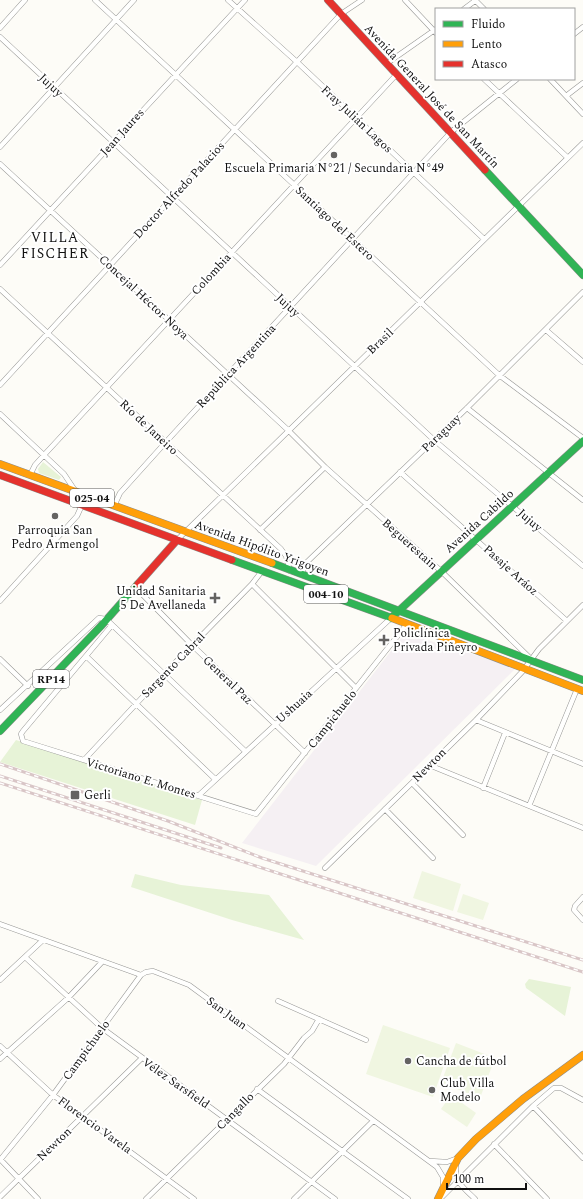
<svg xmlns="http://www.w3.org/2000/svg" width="583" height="1199" viewBox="0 0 583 1199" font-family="Spectral,serif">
<rect width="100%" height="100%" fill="#fdfcf7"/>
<path fill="#f5f0f3" d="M405,633L516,668L316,866L242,843Z"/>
<path fill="#e7f3d7" d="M43,462L61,477L59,480L39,473L38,469Z
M16,740L202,800L195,825L0,762Z
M135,874L181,885L269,895L304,940L232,920L131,887Z
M529,979L571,987L565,1016L526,988L525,984Z"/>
<path fill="#f0f6e1" d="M422,871L461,884L453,911L413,898Z
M463,894L489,903L483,920L457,912Z
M383,1025L450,1048L433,1097L366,1074Z
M456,1043L495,1058L480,1098L441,1083Z
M451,1095L476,1113L467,1127L441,1109Z"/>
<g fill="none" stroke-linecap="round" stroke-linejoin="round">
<g stroke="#979795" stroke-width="5.5">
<path id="street" d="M95,0L499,375L583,438
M228,0L297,62L484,239
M405,0L436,33
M475,0L484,9
M464,9L476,0
M0,28L25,0
M574,34L583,27
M0,37L434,440L583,566
M386,64L436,29
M484,79L567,157
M550,79L583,114
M566,96L583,83
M0,147L134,0
M0,164L288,430L325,467L441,571L531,659
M0,265L245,0
M0,289L281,549L286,556L290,571
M546,330L583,362
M0,385L341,14L362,0
M467,408L583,500
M0,414L64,474L76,492
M400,472L567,621
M30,475L35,465L44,455L396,75
M114,506L120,493L165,443L451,132L517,79
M260,530L325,467
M177,540L583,143
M301,574L307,562L467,408L583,292
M252,584L356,688
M136,588L192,645L305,753
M0,601L77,516L82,505
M112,625L23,731L21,734L23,741L256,814L407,624
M86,656L215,779
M0,659L28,686
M0,710L99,618L106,619L245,751
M476,720L583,764
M84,760L164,674L252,584L262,571
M429,765L583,828
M412,783L463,835
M483,788L505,733
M198,796L391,618
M529,806L577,689
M385,809L433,858
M325,868L476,720L522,672L539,649L583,605
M583,897L575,906L574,910L583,920
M0,924L141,975L146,972L153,971L189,985L437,1167L443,1177V1186
M25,957L102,1028L335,1199
M0,980L43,940
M278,1001L366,1040
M0,1046L53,1095L194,1199
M0,1059L68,998L102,962
M257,1089L408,1199
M533,1106L583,1158
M494,1144L547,1199
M0,1159L38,1199
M0,1160L53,1095L141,975
M430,1161L447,1162L458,1158
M456,1166C454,1182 465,1189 475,1199
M0,1197L142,1058
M441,1198L533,1106L554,1088H561L583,1100
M146,1199L284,1064L304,1038L312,1031L319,1019
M294,1199L373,1121"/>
</g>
<g stroke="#8e8d8b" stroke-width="8">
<path id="fast" d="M485,170L583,275
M232,560L392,618
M272,563L583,680
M391,618L583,441
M0,731L101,626L138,584"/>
</g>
<g stroke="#8e8d8b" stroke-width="8">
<path id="slow" d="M0,464L272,563
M392,618L583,691
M438,1199L458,1158L476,1139L523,1099L583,1055"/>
</g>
<g stroke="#8e8d8b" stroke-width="8">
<path id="jam" d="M328,0L485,170
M0,475L232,560
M138,584L177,540"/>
</g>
<use href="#street" stroke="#fffffe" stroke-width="4.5"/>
<use href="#fast" stroke="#30b455" stroke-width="7"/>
<use href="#slow" stroke="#ff9f0a" stroke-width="7"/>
<use href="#jam" stroke="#e5322d" stroke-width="7"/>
<g stroke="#d9c6c7" stroke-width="3">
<path id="rail" d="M0,764L168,821L262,858L583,960
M0,776L221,848
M0,783L583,972"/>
</g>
<use href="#rail" stroke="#fff" stroke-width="1.5" stroke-dasharray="4.5" stroke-linecap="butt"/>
</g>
<g fill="#646362" stroke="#fff" stroke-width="1.5">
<circle cx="334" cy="155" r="4"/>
<circle cx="55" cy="516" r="4"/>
<path d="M213 592h4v4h4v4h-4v4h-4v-4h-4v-4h4z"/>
<path d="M382 634h4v4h4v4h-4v4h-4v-4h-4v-4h4z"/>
<rect x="70" y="790" width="10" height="10" rx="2"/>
<circle cx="408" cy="1061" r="4"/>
<circle cx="432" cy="1090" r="4"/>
</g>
<g text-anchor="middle" stroke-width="4" stroke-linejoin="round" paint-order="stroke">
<g fill="#fff" stroke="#585858" stroke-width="1">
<rect x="70" y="489" width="44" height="18" rx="3"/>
<rect x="304" y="585" width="44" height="18" rx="3"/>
<rect x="33" y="670" width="36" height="18" rx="3"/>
</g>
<g font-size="11" font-weight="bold" fill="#111">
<text x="92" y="502">025-04</text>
<text x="326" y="598">004-10</text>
<text x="51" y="683">RP14</text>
</g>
<g font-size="12" fill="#111" stroke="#fff">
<text transform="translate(51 85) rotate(43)" y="4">Jujuy</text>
<text transform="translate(432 96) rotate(47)" y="4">Avenida General José de San Martín</text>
<text transform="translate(357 119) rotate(43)" y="4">Fray Julián Lagos</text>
<text transform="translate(122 132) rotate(-48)" y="4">Jean Jaures</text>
<text transform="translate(179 190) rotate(-47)" y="4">Doctor Alfredo Palacios</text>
<text transform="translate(335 223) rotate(43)" y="4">Santiago del Estero</text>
<text transform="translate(211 274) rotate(-47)" y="4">Colombia</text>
<text transform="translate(144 297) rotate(43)" y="4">Concejal Héctor Noya</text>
<text transform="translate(288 305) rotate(43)" y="4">Jujuy</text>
<text transform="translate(380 341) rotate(-44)" y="4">Brasil</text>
<text transform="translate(236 366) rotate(-47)" y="4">República Argentina</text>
<text transform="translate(149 427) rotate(43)" y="4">Río de Janeiro</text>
<text transform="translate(441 433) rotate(-44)" y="4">Paraguay</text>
<text transform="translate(530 520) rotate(41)" y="4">Jujuy</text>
<text transform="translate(479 521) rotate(-42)" y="4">Avenida Cabildo</text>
<text transform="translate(410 544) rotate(42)" y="4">Beguerestain</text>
<text transform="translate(262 548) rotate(20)" y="4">Avenida Hipólito Yrigoyen</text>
<text transform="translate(511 570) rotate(42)" y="4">Pasaje Aráoz</text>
<text transform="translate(173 665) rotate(-46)" y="4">Sargento Cabral</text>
<text transform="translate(228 680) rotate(44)" y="4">General Paz</text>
<text transform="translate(294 706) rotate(-42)" y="4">Ushuaia</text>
<text transform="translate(332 719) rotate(-52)" y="4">Campichuelo</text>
<text transform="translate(429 765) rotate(-45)" y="4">Newton</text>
<text transform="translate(141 778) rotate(17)" y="4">Victoriano E. Montes</text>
<text transform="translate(227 1013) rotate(36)" y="4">San Juan</text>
<text transform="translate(86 1050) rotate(-54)" y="4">Campichuelo</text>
<text transform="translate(176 1083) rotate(35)" y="4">Vélez Sarsfield</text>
<text transform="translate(235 1111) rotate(-45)" y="4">Cangallo</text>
<text transform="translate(95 1125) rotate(36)" y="4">Florencio Varela</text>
<text transform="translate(54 1144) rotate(-44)" y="4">Newton</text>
</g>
<g font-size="12" fill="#111" stroke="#fff" text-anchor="start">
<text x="334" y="172" text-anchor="middle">Escuela Primaria N°21 / Secundaria N°49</text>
<text x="55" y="534" text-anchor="middle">Parroquia San<tspan x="55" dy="14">Pedro Armengol</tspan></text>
<text x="206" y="595" text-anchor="end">Unidad Sanitaria<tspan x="206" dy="14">5 De Avellaneda</tspan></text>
<text x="393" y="637">Policlínica<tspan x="393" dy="14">Privada Piñeyro</tspan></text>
<text x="84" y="799">Gerli</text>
<text x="416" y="1065">Cancha de fútbol</text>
<text x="440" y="1087">Club Villa<tspan x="440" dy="14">Modelo</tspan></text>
</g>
<g font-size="14" letter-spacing="1" fill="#111" stroke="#fff">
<text x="55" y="242">VILLA<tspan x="55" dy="16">FISCHER</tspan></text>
</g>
</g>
<rect x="435" y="8" width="140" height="72" fill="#ffffff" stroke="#a0a0a0"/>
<rect x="443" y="21" width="20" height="6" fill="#30b455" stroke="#a0a0a0"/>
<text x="471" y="28" font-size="12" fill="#111111">Fluido</text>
<rect x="443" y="41" width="20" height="6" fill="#ff9f0a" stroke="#a0a0a0"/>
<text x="471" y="48" font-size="12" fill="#111111">Lento</text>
<rect x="443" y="61" width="20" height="6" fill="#e5322d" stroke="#a0a0a0"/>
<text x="471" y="68" font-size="12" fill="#111111">Atasco</text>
<path d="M447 1183v6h79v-6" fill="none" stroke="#111111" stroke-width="2"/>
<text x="453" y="1183" font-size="12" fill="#111111" stroke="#ffffff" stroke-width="3" paint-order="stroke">100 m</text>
</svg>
